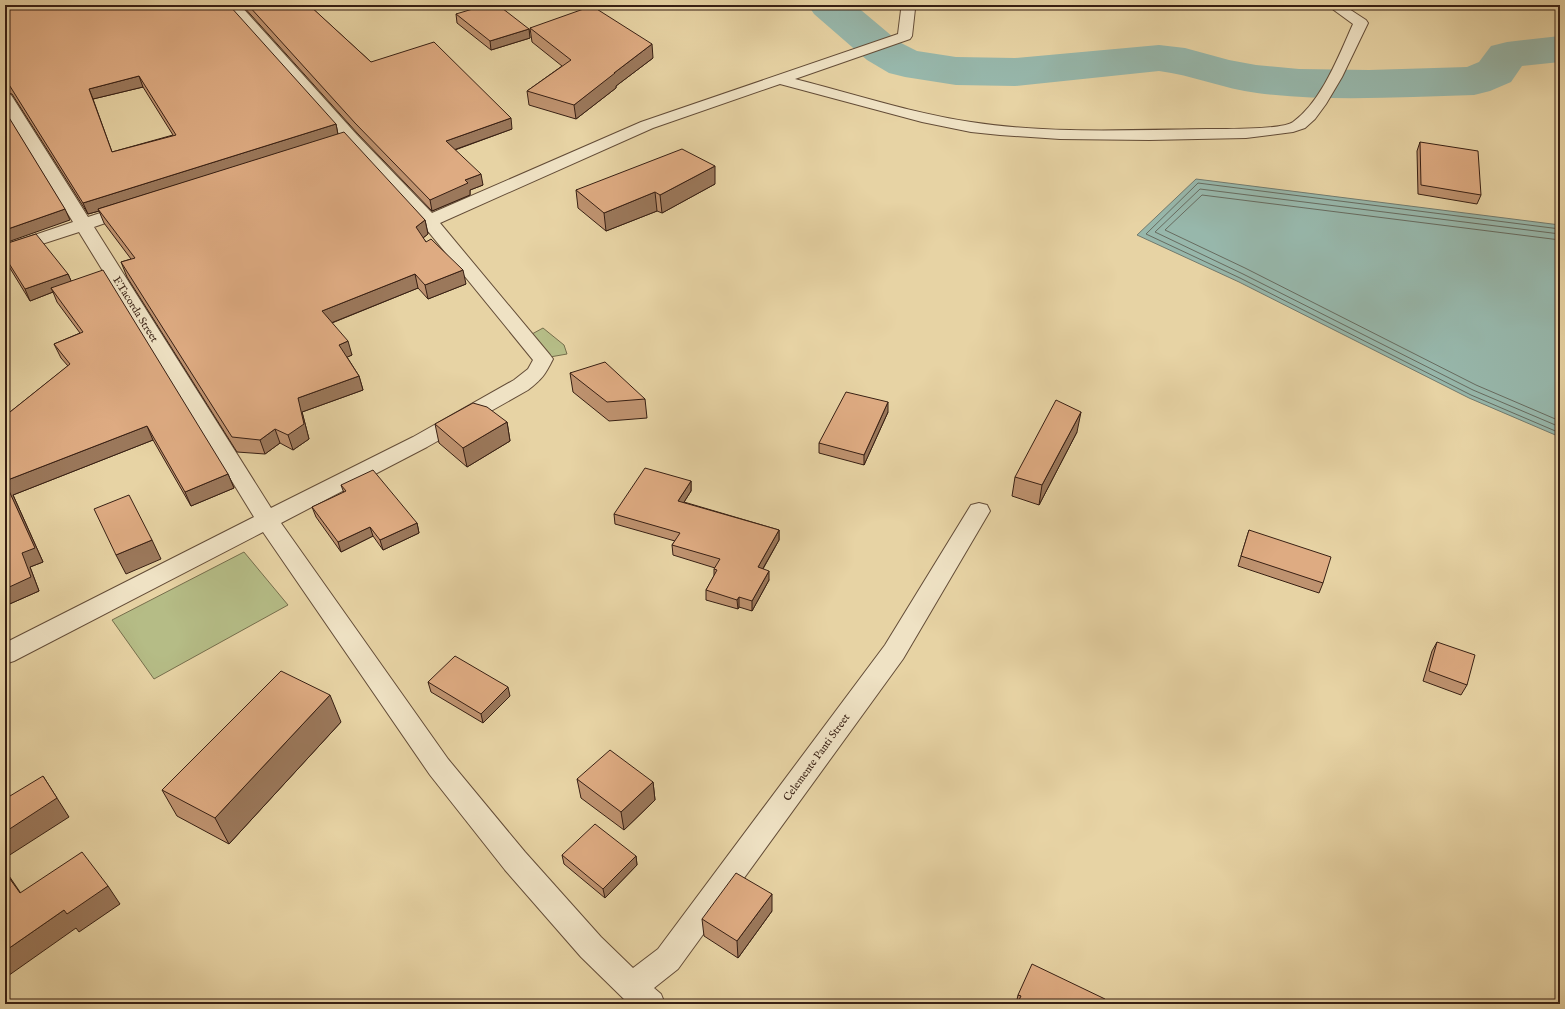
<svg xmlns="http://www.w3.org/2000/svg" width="1565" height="1009" viewBox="0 0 1565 1009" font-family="'IM FELL English',serif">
<rect width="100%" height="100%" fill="#e7d3a4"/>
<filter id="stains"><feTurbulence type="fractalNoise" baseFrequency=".005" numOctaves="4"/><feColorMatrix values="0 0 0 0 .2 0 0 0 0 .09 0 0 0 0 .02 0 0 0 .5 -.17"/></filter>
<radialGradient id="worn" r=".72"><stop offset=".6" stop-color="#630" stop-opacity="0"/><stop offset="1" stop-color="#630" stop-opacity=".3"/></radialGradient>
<path fill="#b5bc86" stroke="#766e4c" d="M543,328L564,345L567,354L550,357L532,334Z
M244,552L288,605L154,679L112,620Z"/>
<path fill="#97b7ab" stroke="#717a6e" d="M1196,179L1560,225V437L1469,398L1239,282L1137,235Z"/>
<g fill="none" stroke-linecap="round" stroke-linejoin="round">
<path stroke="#676b5f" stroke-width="1" d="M1560,229L1198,183L1146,234L1240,278L1471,395L1560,433
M1560,234L1200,189L1155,232L1243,274L1473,390L1560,427
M1560,240L1202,195L1165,230L1245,268L1476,385L1560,421"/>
<path fill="#97b7ab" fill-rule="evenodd" d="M808,5H855L899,42L917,51L956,57L1015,58L1159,45L1185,48L1229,60L1256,65L1299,69L1369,70L1467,67L1479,62L1491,46L1507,42L1560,36V62L1522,66L1511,82L1490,91L1474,95C1402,97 1329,102 1257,93C1224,89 1192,75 1159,71L1015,86L956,85L905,77L889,73L867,60L814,14Z"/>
<g stroke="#634c37" stroke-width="2">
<path id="minor" d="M225,5H240L357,135L432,213L641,122L898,34L901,10L896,5H912L915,9L912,36L910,39L795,79C854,94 911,113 971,122C1049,134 1128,130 1207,129C1223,129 1282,130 1293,122C1322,101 1339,55 1353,24L1327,5H1343L1366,20L1368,23L1342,77L1326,104L1315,119L1305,128L1293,132L1246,138L1149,140L1060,139L1000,135L971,132L922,122L780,84L653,128L440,223L550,355L553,359C545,375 542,379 528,390L427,447L281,523L448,759L525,852L601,937L633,968L658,949L885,645L971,505L979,503L987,505L990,511L903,659L678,969L654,988L661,994L665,1004H629L581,957L505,870L430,775L263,532L14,661L5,664V643L254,517L79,232L5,256V245L73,222L5,111V93L11,95L13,98L88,217L131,203L137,204L140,208L137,212L94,227L271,508L413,437L514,380L528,369L533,360L423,225L345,141Z"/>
</g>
<use href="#minor" fill="#efe2c4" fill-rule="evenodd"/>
</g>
<path fill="#bf9370" stroke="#371f13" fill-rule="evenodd" d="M5,5L336,124L338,134L425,220L428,234L423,238L426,242L466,284L428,299L418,288L332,323L352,355L347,357L359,376L363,390L302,412L309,439L293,450L280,443L265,454L237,452L127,277L121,262L131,259L104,223L99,211L88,214L12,94L5,92ZM143,87L173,135L112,152L93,99Z
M242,5H332L314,10L371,62L512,129L455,150L483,185L470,190V195L432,211L358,134Z
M456,14L529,29L530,38L491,50L457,23Z
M530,28L653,58L616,86V88L576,119L529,105L527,91L562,66L532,42Z
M1420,142L1481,195L1477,204L1418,194L1417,151Z
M715,184L662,213L657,211L606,231L578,208L576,190Z
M5,244L68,274L71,281L228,474L234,488L191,506L153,440L13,495L43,562L30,567L39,591L5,606V416L68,366L61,358L54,344L80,333L57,302L53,292L30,301L5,260Z
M570,373L645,399L647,418L609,421L573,392Z
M888,412L864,465L819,453V443Z
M507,422L510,441L467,467L439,443L435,424Z
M1077,432L1039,505L1012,496L1015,477Z
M691,481V491L684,502L779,530V540L763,569L769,580L752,611L739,607L738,609L706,600V590L714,576V569L715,568L673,555L672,545L675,541L615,524L614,514Z
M341,485L417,523L419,533L383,550L373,536L341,552L316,517L312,507L344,493Z
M1249,530L1323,583L1319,593L1238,566Z
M1437,642L1467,685L1461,695L1423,681L1432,651Z
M428,682L510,696L483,723L431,692Z
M341,722L229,844L177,816L162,790Z
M577,779L653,782L655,800L624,830L581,798Z
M562,855L636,856L637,865L605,898L564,864Z
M772,911L738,958L704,936L702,919Z
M1018,995L1104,1004H1016Z"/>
<path fill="#9b785b" stroke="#371f13" d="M305,5H332L307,11Z
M529,29L530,38L491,50L490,41Z
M652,44L653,58L616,86V88L576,119L574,105L614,73Z
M139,76L143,87L93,99L89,89Z
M511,118L512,129L448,152L446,141Z
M336,124L338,135L98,209L99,211L88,214L83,203Z
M715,166V184L662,213L660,195Z
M481,174L483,185L470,190V195L432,211L430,200L465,180Z
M655,192L657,211L606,231L604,213Z
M65,209L70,220L5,243V230Z
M425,220L428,234L419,241L416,227Z
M463,270L466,284L428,299L425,285Z
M68,274L73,285L51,288L53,292L30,301L25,289Z
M415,274L418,288L326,325L322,311Z
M348,341L352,355L343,359L339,345Z
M359,376L363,390L302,412L309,439L293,450L288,435L298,398Z
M888,402V412L864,465V455Z
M1081,412L1077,432L1039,505L1042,485Z
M507,422L510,441L467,467L463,448Z
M147,426L153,440L13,495L43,562L30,567L39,591L5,606V589L22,553L5,481Z
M275,429L280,443L265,454L260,440Z
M228,474L234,488L191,506L185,492Z
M691,481V491L679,510L678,501Z
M417,523L419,533L383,550L380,540Z
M370,527L373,536L341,552L338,542Z
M779,530V540L758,577V567Z
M152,540L161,559L126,574L116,555Z
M769,571V580L752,611V601Z
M739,597V607L738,609L737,600Z
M508,687L510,696L483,723L481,714Z
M330,695L341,722L229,844L215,818Z
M43,776L69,817L5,858V832Z
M653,782L655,800L624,830L621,812Z
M636,856L637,865L605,898L603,889Z
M5,870L33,911L20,893L5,872Z
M108,886L120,904L79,932L76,928L5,978V951L64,910Z
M772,894V911L738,958L737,941Z"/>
<path fill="#deab82" stroke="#371f13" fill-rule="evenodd" d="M5,5H229L336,124L83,203L8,83H5ZM139,76L176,135L112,152L89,89Z
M248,5H309L371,62L434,42L511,118L446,141L481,174L465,180L468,183L430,200L355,123Z
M486,5H498L529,29L490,41L456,14Z
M592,6L652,44L614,73H615L574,105L527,91L571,60L530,28Z
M5,111L65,209L5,230Z
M344,132L425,220L416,227L426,242L431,239L463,270L425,285L415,274L322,311L348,341L339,345L359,376L298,398L304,424L288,435L275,429L260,440L232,437L121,262L135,258L98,209Z
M1420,142L1478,151L1481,195L1421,185Z
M682,149L715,166L660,195L655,192L604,213L576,190Z
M36,234L68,274L25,289L5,257V244Z
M103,270L228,474L185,492L147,426L5,481V416L70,364L54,344L83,332L51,288Z
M605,362L645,399L607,402L570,373Z
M846,392L888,402L864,455L819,443Z
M1056,400L1081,412L1042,485L1015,477Z
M473,403L487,407L507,422L463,448L435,424Z
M645,468L691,481L678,501L779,530L758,567L769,571L752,601L739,597L737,600L706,590L717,570L714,569L720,559L672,545L680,533L614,514Z
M373,470L417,523L380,540L370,527L338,542L312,507L346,491L341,485Z
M5,482L35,548L22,553L31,577L5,589Z
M129,495L152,540L116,555L94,509Z
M1249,530L1331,557L1323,583L1241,556Z
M1437,642L1475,655L1467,685L1429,671Z
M455,656L508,687L481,714L428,682Z
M281,671L330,695L215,818L162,790Z
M610,750L653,782L621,812L577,779Z
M43,776L57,798L5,832V799Z
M595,824L636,856L603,889L562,855Z
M82,852L108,886L67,914L64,910L5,951V872L20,893Z
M736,873L772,894L737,941L702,919Z
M1032,964L1105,999L1103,1004H1017L1021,996L1018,995Z"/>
<g text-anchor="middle" stroke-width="4" stroke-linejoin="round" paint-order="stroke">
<g font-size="11" fill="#371f13" stroke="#efe2c4">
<text transform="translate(136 309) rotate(58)" y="4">F.Tacorda Street</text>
<text transform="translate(816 757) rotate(-54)" y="4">Celemente Panti Street</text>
</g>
</g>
<rect width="1565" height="1009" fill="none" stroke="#e7d3a4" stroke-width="20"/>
<rect x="6" y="6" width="1553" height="997" fill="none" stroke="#371f13" stroke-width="2"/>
<rect x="10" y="10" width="1545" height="989" fill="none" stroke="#371f13"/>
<rect width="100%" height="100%" filter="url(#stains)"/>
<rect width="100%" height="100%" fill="url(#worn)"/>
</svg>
